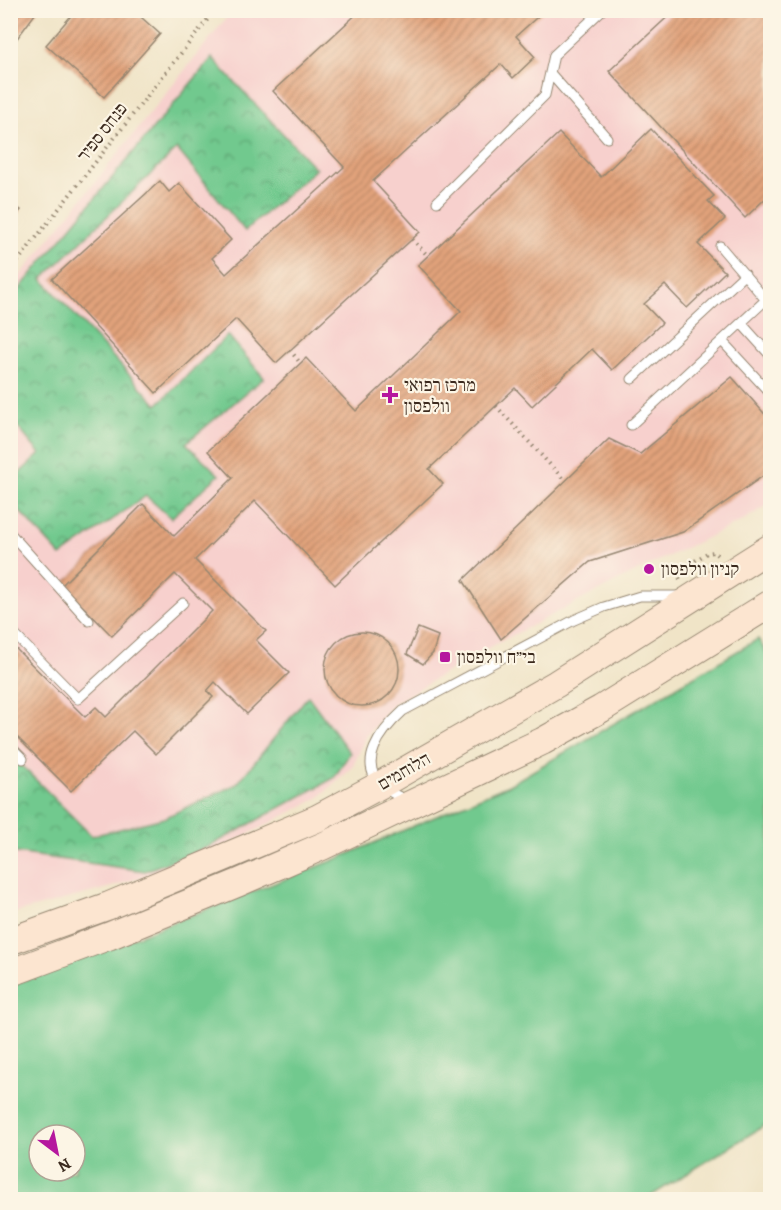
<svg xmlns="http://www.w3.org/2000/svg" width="781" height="1210" viewBox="0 0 781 1210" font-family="Alegreya,'Frank Ruhl Libre',serif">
<defs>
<pattern id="park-crowns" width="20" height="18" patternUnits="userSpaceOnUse" patternTransform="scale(1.5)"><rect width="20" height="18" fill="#71c98e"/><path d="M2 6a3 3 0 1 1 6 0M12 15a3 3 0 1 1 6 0" fill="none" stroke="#5ea373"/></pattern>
<pattern id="building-hatch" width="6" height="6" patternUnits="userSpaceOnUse" patternTransform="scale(1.5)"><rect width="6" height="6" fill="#e2a37b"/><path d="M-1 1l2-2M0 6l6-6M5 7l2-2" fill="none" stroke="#b88564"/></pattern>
</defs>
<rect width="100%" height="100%" fill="#fcf5e5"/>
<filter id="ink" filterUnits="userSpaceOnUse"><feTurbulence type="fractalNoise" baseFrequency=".0167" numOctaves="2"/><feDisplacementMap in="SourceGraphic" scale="12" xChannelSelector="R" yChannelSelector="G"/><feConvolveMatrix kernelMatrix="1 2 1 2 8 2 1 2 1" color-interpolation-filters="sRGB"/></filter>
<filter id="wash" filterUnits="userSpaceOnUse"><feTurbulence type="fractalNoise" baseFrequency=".008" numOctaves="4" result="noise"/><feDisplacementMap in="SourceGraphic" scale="24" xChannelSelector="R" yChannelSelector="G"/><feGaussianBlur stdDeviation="1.35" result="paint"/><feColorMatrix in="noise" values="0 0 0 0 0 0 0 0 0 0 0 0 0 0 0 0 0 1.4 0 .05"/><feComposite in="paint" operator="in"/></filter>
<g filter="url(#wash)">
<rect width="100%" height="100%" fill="#f0e4c7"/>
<path fill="#f7d0cd" d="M232,11H770V504L742,521L629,575L477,654L393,704L367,735L352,768L318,798L204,857L108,888L11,914V287Z"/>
<path fill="#71c98e" stroke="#567a56" stroke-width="1.5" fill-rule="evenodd" d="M758,639L770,658V1122L646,1199L11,1200V985L332,861L509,785ZM39,1135H75V1171H39Z"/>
<path fill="url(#park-crowns)" stroke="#567a56" stroke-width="1.5" d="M212,58L316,169L245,231L177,149L42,279L157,405L228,335L264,378L186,443L219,475L171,518L146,496L61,556L11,502V481L40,454L11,419V299Z
M308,696L350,753L334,778L210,846L145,871L16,853L11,850V755L92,836L164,818L237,784Z"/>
<g id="blocks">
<path fill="url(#building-hatch)" d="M10,10H38L10,48Z
M76,10H133L160,34L104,97L46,45Z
M361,10H545L516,36L535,57L513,78L501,64L373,181L420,232L276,363L236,319L156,393L52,279L160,181L169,192L179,183L231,240L212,258L226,274L344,167L273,91Z
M675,10H770V194L745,218L609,71Z
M651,129L714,196L708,201L725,219L698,244L725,272L687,308L665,285L644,304L662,323L612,370L592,349L532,406L515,388L429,469L443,484L335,585L255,501L195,560L266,631L256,640L289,673L247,714L215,682L207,691L213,697L156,754L133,731L71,791L10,730V643L85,717L96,707L106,717L212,611L175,574L112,636L62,585L143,504L174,536L233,478L208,451L306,358L356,411L461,311L418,265L559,133L601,177Z
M10,202L21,210L10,222Z
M732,377L770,420V471L683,532L590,562L501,639L463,580L609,439L640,454Z
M418,628L438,636L433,653L423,664L407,654Z
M325 669a37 37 0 1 1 74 0a37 37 0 1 1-74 0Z"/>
</g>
</g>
<g filter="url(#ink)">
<use href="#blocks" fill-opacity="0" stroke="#968772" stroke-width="1.5"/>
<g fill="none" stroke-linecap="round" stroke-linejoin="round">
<g stroke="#968772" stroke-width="11">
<path id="service" d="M550,73L607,138
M437,202L545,95L554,55L602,10
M720,246L766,300
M741,323L770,355
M722,341L770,393
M632,379L745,274
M631,425L770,296
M10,533L89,621
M10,630L78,699L183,603
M10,746L23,759
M407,799C399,798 393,793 386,789C353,765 382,730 403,711L574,620L604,607L640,596H680"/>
</g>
<g stroke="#968772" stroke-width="29">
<path id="secondary" d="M10,941L108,906L318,818L380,785L556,684L770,548
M10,973L109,936L238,883L323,846L543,741L601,709L770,604"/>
</g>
<path stroke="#968772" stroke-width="4" stroke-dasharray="1.5 4.5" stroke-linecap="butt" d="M412,239L428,256
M10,271L215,10
M290,350L301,364
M496,406L565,481
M680,579L676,573L707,553L714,552L717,555
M770,683L765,687L770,696"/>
<use href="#service" stroke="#fff" stroke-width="9"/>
<use href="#secondary" stroke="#fce5d0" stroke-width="27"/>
</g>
</g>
<g fill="#b5179e" stroke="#fcf5e5" stroke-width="2">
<path d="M387 386h6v6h6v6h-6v6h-6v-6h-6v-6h6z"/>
<circle cx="649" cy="569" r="6"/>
<rect x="439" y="651" width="12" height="12" rx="3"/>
</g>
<g text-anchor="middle" stroke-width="4.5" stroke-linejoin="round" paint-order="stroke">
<g font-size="18" fill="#3b2a1e" stroke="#fcf5e5">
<text transform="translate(102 132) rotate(-52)" y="6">פנחס ספיר</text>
<text transform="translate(404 771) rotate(-30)" y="6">הלוחמים</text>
</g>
<g font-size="18" fill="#3b2a1e" stroke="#fcf5e5" text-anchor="start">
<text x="404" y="391">מרכז רפואי<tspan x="404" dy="21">וולפסון</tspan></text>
<text x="661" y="575">קניון וולפסון</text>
<text x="457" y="663">בי״ח וולפסון</text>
</g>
</g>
<rect width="781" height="1210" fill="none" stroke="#fcf5e5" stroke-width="36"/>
<g transform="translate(57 1153) rotate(148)"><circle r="28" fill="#fcf5e5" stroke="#afa495" stroke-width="1.5"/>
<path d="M0-4.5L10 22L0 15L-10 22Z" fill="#b5179e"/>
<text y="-9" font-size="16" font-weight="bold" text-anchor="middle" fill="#3b2a1e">N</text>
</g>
</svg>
